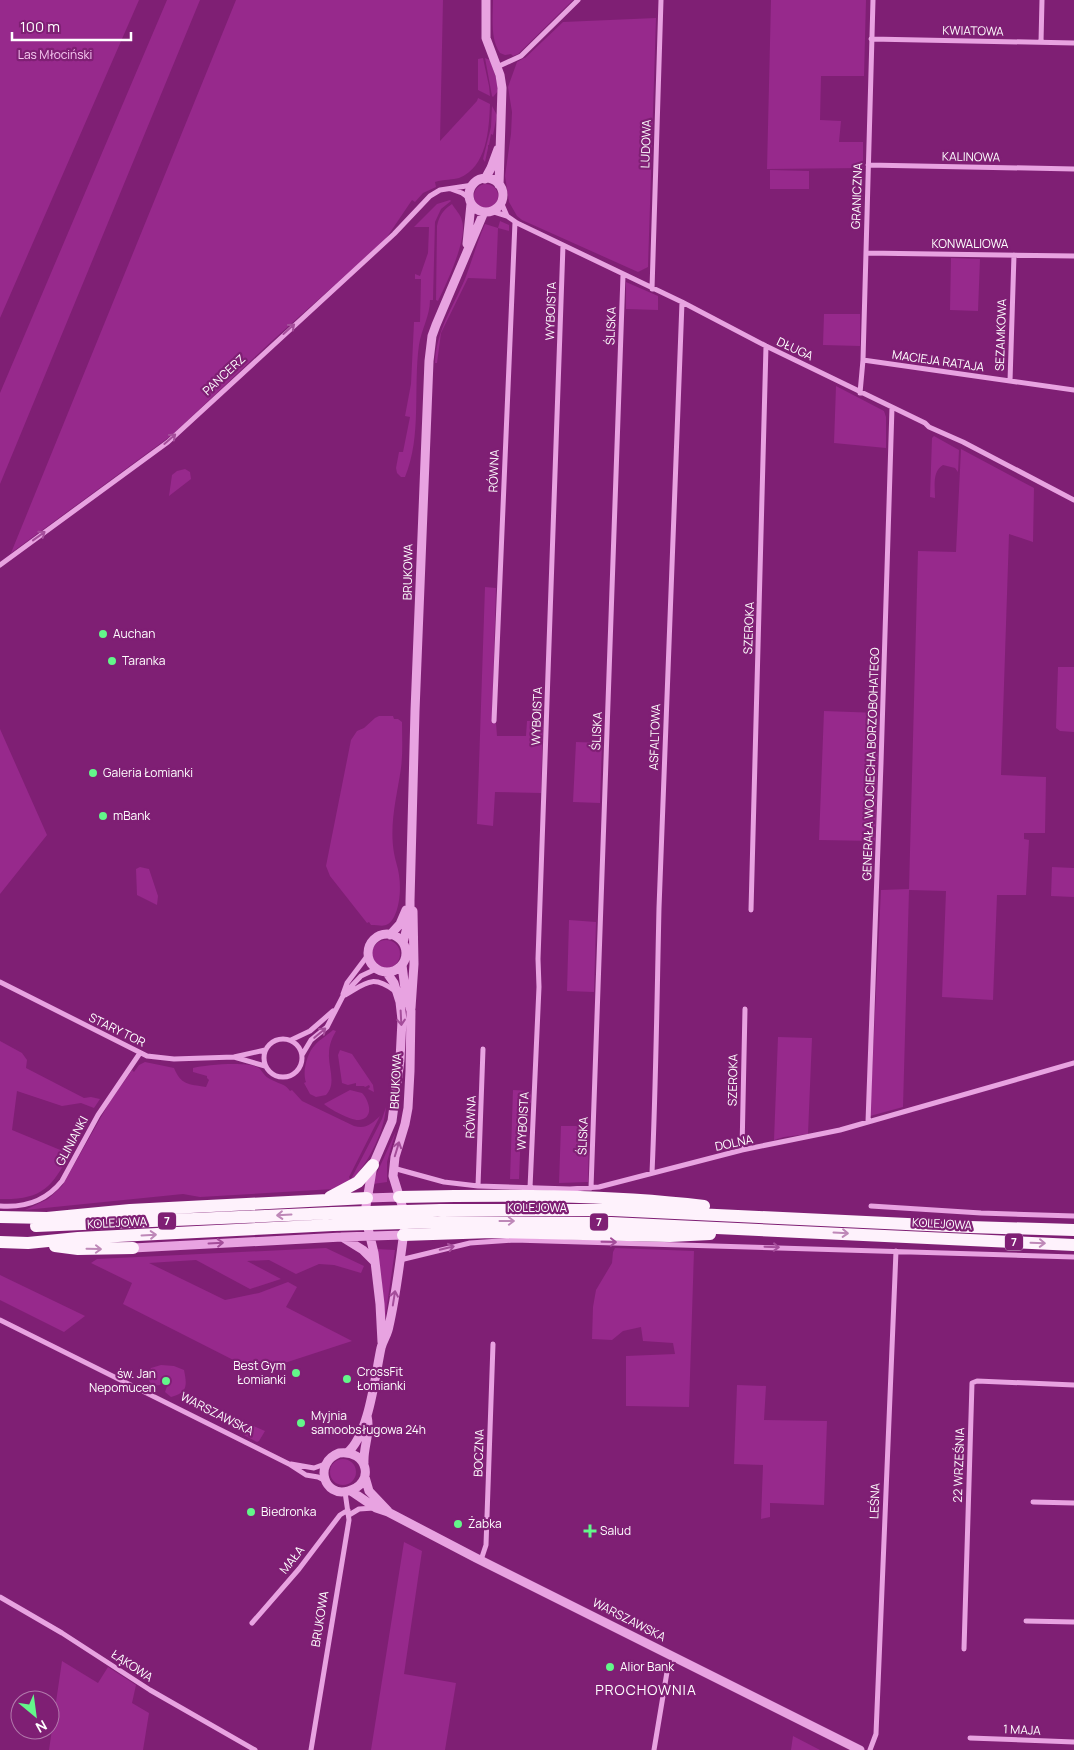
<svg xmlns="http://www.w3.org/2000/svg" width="1074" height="1750" viewBox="0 0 1074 1750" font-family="Manrope,sans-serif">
<rect width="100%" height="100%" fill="#7f1f74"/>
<path fill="#97298c" d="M0,0H139L0,318Z
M167,0H200L0,484V393Z
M236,0H443L440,141L477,101L478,98L490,104C489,130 487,167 459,178C453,180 444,179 435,182L436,187L423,193L415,202L412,200L385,240L273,340L172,435L11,553Z
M493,0H573L518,54L513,56L511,54L505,55L500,53C490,39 493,17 493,0Z
M771,0H866L864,76H821L820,120L841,121L839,142H863V168L767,169Z
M656,18L648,267L638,272L522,220L517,216L509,202L505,176L511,134L512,112L508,87L517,62L524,58H525L563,22Z
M483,58L489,86L490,96L478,90V59Z
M485,58L490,60L496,78L498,91L493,97L492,96Z
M492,106L497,115L493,135L491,134L489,145H488V148L485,162L483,159L491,127Z
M770,170L809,171V189H770Z
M474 196a12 12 0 1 1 24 0a12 12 0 1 1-24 0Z
M450,200L451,201L441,209L435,222L433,300H430C430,316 421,330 419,345C413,388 422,436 405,477H401L397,473L396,468L399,452H403L410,417L405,416L411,384L414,322H420L421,279H415V274L420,276L428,253L429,227H414L437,204Z
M452,204C455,209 461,215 462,221C468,238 446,285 438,301L436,300L437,226C439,216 443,210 452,204Z
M500,221L509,225V231L498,228L496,279L468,278L441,333L437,363H435C436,331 453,307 465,279C472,261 477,242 485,224L498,228Z
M951,258L980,259L978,311L950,310Z
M626,282L658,296V310L626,309Z
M824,314H860V346L823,345Z
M836,386L884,411L886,417V448L834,443Z
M934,436L959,450L958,472L955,468L943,465C932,471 935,487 935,498L930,497L932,438Z
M961,449L1034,488L1033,542L1009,534L1001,775L1046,777L1045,833H1024V839L1029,840L1026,895H997L993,1000L942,997L946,891L909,890L903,1107L870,1116L881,890L909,889L918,551L956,552Z
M185,469L190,472L191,479L169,496L172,475L177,471Z
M485,587L496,588L492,723H496L497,736H526L527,721H543L541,793L495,792L493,826L477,824Z
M1058,667H1074V732L1060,731L1056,728Z
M824,711L879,713L875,841L819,840Z
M379,716H393L394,719H398L402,722C402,737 403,753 401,768C397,796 389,824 394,853C395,860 398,867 399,875C401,888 400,905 394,917C387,929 382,925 371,925L369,922L367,923L330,876L326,866L351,740L357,731L364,728L375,718Z
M0,729L47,835L0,894Z
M576,742L602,743L600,803L573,802Z
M140,867L149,869L158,896L157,905L137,895L136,869Z
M1052,867L1074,868V897L1051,896Z
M569,920L596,922L594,992L567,991Z
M372 954a14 14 0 1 1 28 0a14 14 0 1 1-28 0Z
M333,1030L336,1031C332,1038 329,1045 329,1054C328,1067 337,1084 326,1095L316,1097L310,1094L304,1083L306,1082C302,1072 307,1053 315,1045C320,1039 328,1035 333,1030Z
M778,1037L812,1038L808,1134L784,1137L774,1140Z
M0,1041L22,1053L27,1060L26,1068L84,1098L91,1097L100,1099L94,1108L81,1103L62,1106L17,1091L12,1130L70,1154C51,1188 42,1200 0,1199Z
M340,1050L352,1054L373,1085L374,1092L368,1089L370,1087L369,1085L365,1087L364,1086H356V1083L348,1085L342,1083L338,1055Z
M145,1062L174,1068C181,1085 188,1084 206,1087L209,1080L207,1078V1076L193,1072V1068C205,1065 249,1061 259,1068C263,1072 265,1077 270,1079C278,1084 285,1083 290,1091L292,1090L302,1101L354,1126C367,1130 373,1122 380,1116L349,1177L351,1182L334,1189L200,1197L183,1194L25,1210L48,1199L62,1186L109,1103L132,1070L134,1072L139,1065Z
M350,1090L362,1093C369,1100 375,1118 359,1120C352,1121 329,1109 324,1104Z
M513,1090L531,1091V1103H522L519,1179H510Z
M386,1107C384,1132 370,1159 354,1178L351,1179L382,1119Z
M561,1126H589L588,1182L559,1183Z
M396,1131L387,1162V1182L373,1184L376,1175Z
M326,1248L364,1266L361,1273L334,1265L319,1264L296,1274L269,1260L247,1261L281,1279L250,1289L196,1260L149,1263L225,1300L259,1293L288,1282L297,1287L286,1307L352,1341L257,1372L123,1304L132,1283L91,1263L97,1259Z
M615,1248L694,1251L689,1407L626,1406V1356L675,1354L673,1343L643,1341L641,1327L623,1331L612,1340L592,1339L593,1307L596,1290L612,1263L613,1252Z
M376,1249L395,1250L385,1319L381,1274Z
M0,1275L81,1314L85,1316L64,1332L0,1300Z
M161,1365L174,1366L184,1370C187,1385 188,1393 171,1397L165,1392L169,1381L167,1378L163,1379L160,1385L152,1386L146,1375L151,1368Z
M737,1385L766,1386L764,1420L827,1421L824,1505L770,1503V1517L761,1519L763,1465L734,1464Z
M249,1424L265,1431L259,1441L257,1442L244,1435Z
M330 1472a13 13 0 1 1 26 0a13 13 0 1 1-26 0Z
M404,1542L422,1551L404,1674L456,1683L445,1750H371Z
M62,1661L98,1683L108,1667L136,1685L132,1703L149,1713L143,1750H49Z
M793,1736L820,1750H791Z"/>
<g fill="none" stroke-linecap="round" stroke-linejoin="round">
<path stroke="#e8a3e1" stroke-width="5" d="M871,39L1074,43
M1041,42L1042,0
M497,67L521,56L578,0
M868,165L1074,169
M451,189L462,193L469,198
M501,202L507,216
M491,211L507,216L517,223L682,302L766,346L925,423L929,427L963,442L1074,500
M866,253L1074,256
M1014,255L1010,381L1074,390
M652,289L661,0
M863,360L1010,381
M860,393L863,360L873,0
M0,565L168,442L394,234L430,196L440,190L473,185
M494,721L515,222
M751,910L766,346
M0,982L147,1056L174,1059L234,1057L265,1050
M343,994L347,983L368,955
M345,995C366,983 372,974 395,991
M264 1058a19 19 0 1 1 38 0a19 19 0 1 1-38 0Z
M291,1040L310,1031L333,1011
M302,1055L311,1040L327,1027L344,994L361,976L376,969
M234,1057L265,1066
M868,1122L881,763L892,407
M742,1150L745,1009
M393,1168L444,1182L478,1186L570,1189L599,1187L742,1150L840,1130L1074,1063
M652,1173C656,1084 657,996 659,908L682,302
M478,1186L483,1049
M530,1188L539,987L538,959L563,245
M591,1188L623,275
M0,1206C25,1208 46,1201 62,1181L98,1115L140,1053
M871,1206L981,1213L1074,1216
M400,1260L470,1243L514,1240L1074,1257
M0,1320L289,1464L306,1475L318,1477L326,1481
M291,1464L314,1468L325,1464
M1033,1502L1074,1503
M349,1515L359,1509L374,1508
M481,1560L486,1545L493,1344
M0,1597L62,1633L150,1690L255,1750
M1026,1621L1074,1622
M252,1623L299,1569L340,1515L348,1510
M964,1649L972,1383L977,1381L1074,1385
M970,1738L1074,1742
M311,1750L349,1520L345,1492
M654,1750L667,1672L673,1656
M870,1750L876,1734L896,1251"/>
<path stroke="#e8a3e1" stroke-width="9" d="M486,0V38L500,75L502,88L499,185
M469 195a17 17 0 1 1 34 0a17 17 0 1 1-34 0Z
M485,179L491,168L498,149
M467,244L471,204
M368 953a19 19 0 1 1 38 0a19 19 0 1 1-38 0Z
M390,935L400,924L406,910
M403,943L410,915V901L415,711L429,361L432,336L436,325L484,212
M402,965L405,989L411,1011L410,1071L408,1108L405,1124L395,1157L393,1176L405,1215
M411,1008L414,964L413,911
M367,1198L399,1197
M342,1237L363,1250L374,1261
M133,1248L342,1237L403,1235
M382,1342L380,1304L374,1253L368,1228L366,1206L373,1165L392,1121L400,1060L402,1020L400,1002L394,983L387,973
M339,1453C368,1449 376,1484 348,1491C324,1498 313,1463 339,1453Z
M347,1453C369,1435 375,1376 381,1348C383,1340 388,1334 389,1326C396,1295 400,1262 404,1231
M364,1463C363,1447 371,1433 367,1416
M365,1477L369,1491L388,1511
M351,1491L376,1508L388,1512L476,1558L860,1750"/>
<path stroke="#fef2fc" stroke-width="12" d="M330,1197L358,1182L373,1165
M399,1197C499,1195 605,1194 704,1206
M441,1210H612L970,1227L1074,1230
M0,1217L47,1218L130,1210L367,1198
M441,1222L611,1223L1074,1245
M36,1226L333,1213
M403,1235L492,1232L670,1236L710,1234
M0,1242L28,1243L78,1238L333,1225
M55,1246L78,1249L133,1248"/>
<path stroke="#fef2fc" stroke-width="12" d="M333,1213L441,1210
M333,1225L441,1222"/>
</g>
<defs><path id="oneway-shaft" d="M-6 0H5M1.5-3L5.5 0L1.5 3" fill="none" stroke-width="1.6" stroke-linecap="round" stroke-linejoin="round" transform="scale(1.25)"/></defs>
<g stroke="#a44d9a">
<use href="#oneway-shaft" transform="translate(289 329) rotate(-42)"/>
<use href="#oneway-shaft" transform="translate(170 439) rotate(-41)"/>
<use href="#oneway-shaft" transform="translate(39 536) rotate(-36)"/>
<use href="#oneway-shaft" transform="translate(401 1018) rotate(87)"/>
<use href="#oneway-shaft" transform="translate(320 1033) rotate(-40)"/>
<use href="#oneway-shaft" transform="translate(397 1149) rotate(-73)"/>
<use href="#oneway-shaft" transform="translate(609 1242) rotate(1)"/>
<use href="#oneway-shaft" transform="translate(216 1243) rotate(-3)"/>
<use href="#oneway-shaft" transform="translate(772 1247) rotate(2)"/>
<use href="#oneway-shaft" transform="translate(447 1248) rotate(-14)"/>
<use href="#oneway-shaft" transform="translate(394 1298) rotate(-81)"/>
</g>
<g stroke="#be88b8">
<use href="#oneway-shaft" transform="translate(284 1215) rotate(177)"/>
<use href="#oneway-shaft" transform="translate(507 1221)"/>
<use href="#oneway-shaft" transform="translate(841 1233) rotate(3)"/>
<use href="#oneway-shaft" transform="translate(149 1235) rotate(-3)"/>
<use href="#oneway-shaft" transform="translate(1038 1243) rotate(2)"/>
<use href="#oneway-shaft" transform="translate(94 1249) rotate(1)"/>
</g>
<g fill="#63f68a" stroke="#7f1f74" stroke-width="2">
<circle cx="103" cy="634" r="5"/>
<circle cx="112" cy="661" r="5"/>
<circle cx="93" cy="773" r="5"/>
<circle cx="103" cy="816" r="5"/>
<circle cx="296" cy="1373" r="5"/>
<circle cx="347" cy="1379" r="5"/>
<circle cx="166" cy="1381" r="5"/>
<circle cx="301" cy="1423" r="5"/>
<circle cx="251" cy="1512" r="5"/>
<circle cx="458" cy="1524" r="5"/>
<path d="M587.5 1523.5h5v5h5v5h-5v5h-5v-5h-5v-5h5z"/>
<circle cx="610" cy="1667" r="5"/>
</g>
<g text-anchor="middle" stroke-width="4.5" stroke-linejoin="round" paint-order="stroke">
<g fill="#7f1f74" stroke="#d9bcd5" stroke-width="1">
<rect x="158" y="1212.5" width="18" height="17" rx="4"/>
<rect x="590" y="1213.5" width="18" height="17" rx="4"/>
<rect x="1005" y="1233.5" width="18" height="17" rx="4"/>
</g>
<g font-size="11" font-weight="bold" fill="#fff">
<text x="167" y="1225">7</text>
<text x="599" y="1226">7</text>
<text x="1014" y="1246">7</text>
</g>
<g font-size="12" fill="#fff" stroke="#7f1f74">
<text transform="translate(973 31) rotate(1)" y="4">KWIATOWA</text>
<text transform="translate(646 144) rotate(-88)" y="4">LUDOWA</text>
<text transform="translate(971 157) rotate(1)" y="4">KALINOWA</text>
<text transform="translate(857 196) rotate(-88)" y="4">GRANICZNA</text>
<text x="970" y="248">KONWALIOWA</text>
<text transform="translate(551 311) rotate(-88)" y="4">WYBOISTA</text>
<text transform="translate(611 326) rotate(-88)" y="4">ŚLISKA</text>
<text transform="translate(1001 335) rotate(-88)" y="4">SEZAMKOWA</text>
<text transform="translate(795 349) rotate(25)" y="4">DŁUGA</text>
<text transform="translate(938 361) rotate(8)" y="4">MACIEJA RATAJA</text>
<text transform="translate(224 375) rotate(-43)" y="4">PANCERZ</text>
<text transform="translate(494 471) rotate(-88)" y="4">RÓWNA</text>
<text transform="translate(408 572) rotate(-89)" y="4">BRUKOWA</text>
<text transform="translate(749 628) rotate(-88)" y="4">SZEROKA</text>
<text transform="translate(537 716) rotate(-88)" y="4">WYBOISTA</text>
<text transform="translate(597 731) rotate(-87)" y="4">ŚLISKA</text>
<text transform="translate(655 737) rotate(-88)" y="4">ASFALTOWA</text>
<text transform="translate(871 764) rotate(-88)" y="4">GENERAŁA WOJCIECHA BORZOBOHATEGO</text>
<text transform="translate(117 1030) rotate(26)" y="4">STARY TOR</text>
<text transform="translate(733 1080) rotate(-89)" y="4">SZEROKA</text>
<text transform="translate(396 1081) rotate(-87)" y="4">BRUKOWA</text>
<text transform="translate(471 1117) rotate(-88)" y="4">RÓWNA</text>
<text transform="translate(523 1121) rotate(-87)" y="4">WYBOISTA</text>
<text transform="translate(583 1136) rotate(-88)" y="4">ŚLISKA</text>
<text transform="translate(72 1141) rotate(-62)" y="4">GLINIANKI</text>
<text transform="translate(734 1143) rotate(-12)" y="4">DOLNA</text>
<text x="537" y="1212">KOLEJOWA</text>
<text transform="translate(117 1223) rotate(-3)" y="4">KOLEJOWA</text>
<text transform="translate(942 1224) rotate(3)" y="4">KOLEJOWA</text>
<text transform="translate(217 1414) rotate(27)" y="4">WARSZAWSKA</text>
<text transform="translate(479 1453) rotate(-88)" y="4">BOCZNA</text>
<text transform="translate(959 1465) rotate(-88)" y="4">22 WRZEŚNIA</text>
<text transform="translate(875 1501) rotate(-88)" y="4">LEŚNA</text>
<text transform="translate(292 1560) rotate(-52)" y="4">MAŁA</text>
<text transform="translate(320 1619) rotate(-81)" y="4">BRUKOWA</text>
<text transform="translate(629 1620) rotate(27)" y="4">WARSZAWSKA</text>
<text transform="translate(132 1666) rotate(33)" y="4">ŁĄKOWA</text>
<text transform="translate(1022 1730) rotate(2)" y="4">1 MAJA</text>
</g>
<g font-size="12" fill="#f6c7f1" stroke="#7f1f74">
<text x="55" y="59">Las Młociński</text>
</g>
<g font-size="12" fill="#fff" stroke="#7f1f74" text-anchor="start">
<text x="113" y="638">Auchan</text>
<text x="122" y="665">Taranka</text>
<text x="103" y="777">Galeria Łomianki</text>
<text x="113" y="820">mBank</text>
<text x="286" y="1370" text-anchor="end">Best Gym<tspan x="286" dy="14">Łomianki</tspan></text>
<text x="357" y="1376">CrossFit<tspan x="357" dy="14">Łomianki</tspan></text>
<text x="156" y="1378" text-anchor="end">św. Jan<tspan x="156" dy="14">Nepomucen</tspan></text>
<text x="311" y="1420">Myjnia<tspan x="311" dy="14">samoobsługowa 24h</tspan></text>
<text x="261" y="1516">Biedronka</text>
<text x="468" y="1528">Żabka</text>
<text x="600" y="1535">Salud</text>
<text x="620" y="1671">Alior Bank</text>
</g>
<g font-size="14" letter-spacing="1" fill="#fff" stroke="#7f1f74">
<text x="646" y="1695">PROCHOWNIA</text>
</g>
</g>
<g transform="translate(35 1715) rotate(151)"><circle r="24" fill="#7f1f74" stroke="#b279ac"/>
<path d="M0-4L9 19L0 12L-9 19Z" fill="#63f68a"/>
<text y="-8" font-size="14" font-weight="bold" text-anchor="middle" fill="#ffffff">N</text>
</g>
<path d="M12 32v8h119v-8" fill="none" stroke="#ffffff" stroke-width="2.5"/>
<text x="20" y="32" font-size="15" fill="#ffffff" stroke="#7f1f74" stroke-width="4" paint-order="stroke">100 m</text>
</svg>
